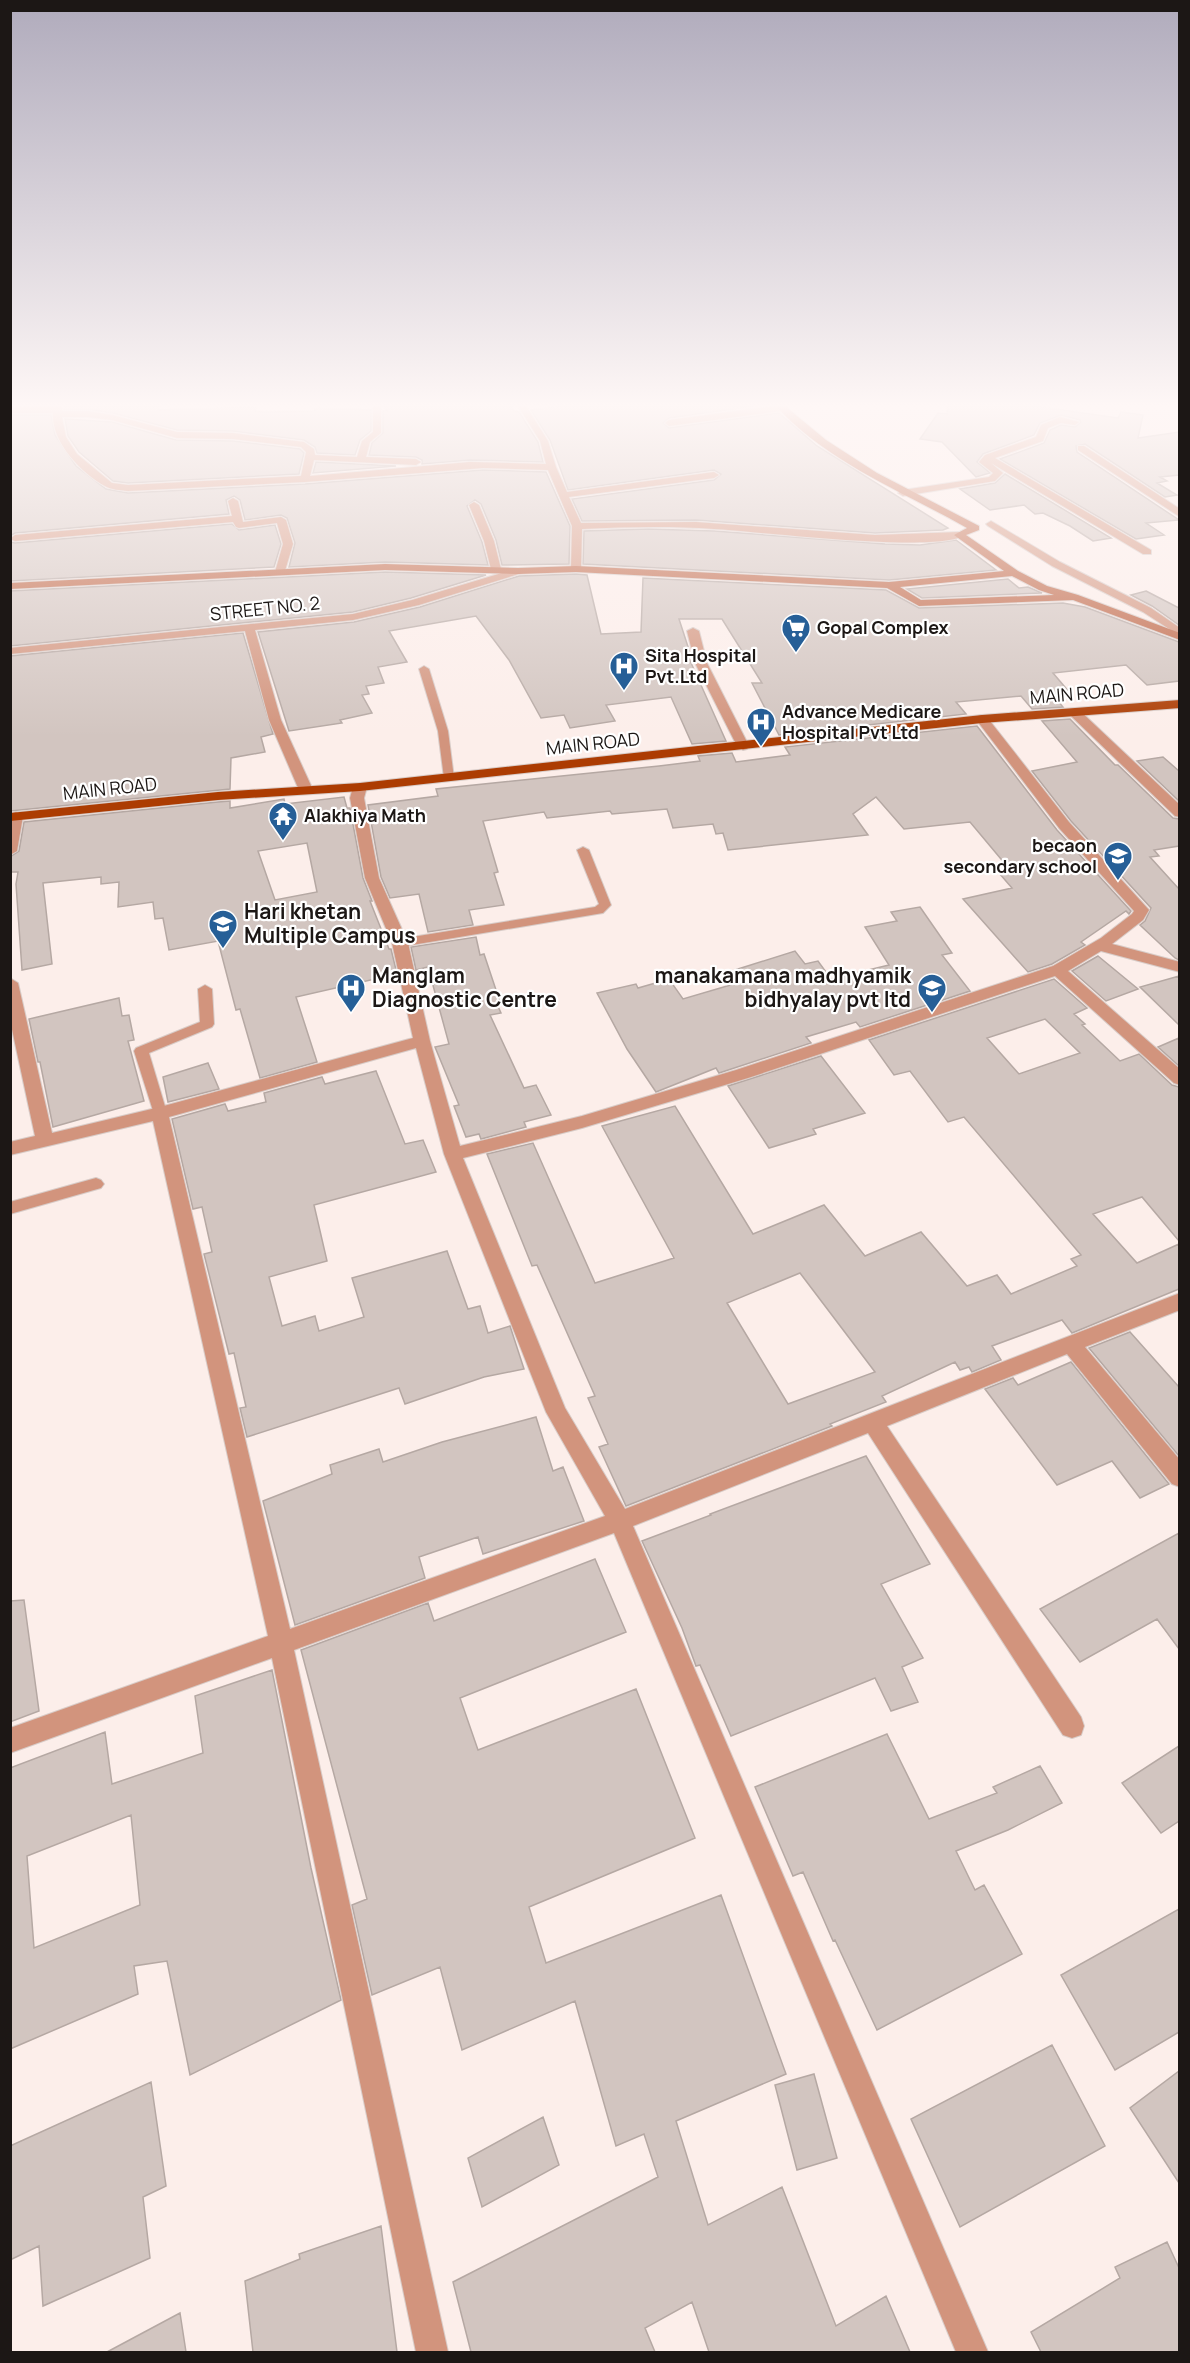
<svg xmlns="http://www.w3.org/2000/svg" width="1190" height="2363" viewBox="0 0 1190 2363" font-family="Manrope,sans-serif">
<rect width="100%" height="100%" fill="#fceeea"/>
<path fill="#d2c5c0" stroke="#b5a8a3" stroke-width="1.5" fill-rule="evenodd" d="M64,406H159V410L256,407L255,411L264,412L314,411L316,408L371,410V431L360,440L355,455L317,453L315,447L304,440L233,431L177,430L113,413L87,409H64Z
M384,406H511L514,411L519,412L538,442L543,462L470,460L422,464V460L416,457L369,455L372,443L383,433V411H387Z
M562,406H754L669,418L663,423L669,428L779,413L817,446L948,528L943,530L875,533L696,520L582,521L572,499L714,480L721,474L714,470L568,490L550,440L531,410Z
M948,406H1034L1118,418L1121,412L1143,415L1138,438L1179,432V475L1160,477L1167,481L1157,483L1177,495L1165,497L1085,444L1076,446L1077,452L1179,520L1146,523L1164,535L1136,539L1000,459L1044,443L1050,430L1061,425L1075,427L1081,422L1080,420L1061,415L1040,423L1034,435L983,454L977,462L990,473L976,477L942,442L920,439L938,413L947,414Z
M10,415H51L55,435L76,466L106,489L128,493L305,484L483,470L546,472L570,526L569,564L502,565L496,540L481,504L475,500L467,506L482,542L488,565L385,562L289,567L295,543L287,518L281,515L245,520L240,500L234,496L226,500L229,514L15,533L10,536Z
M65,419L112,422L176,440L233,441L300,449L304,453L299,474L128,483L113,481L79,452L68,436Z
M316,462L396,466L313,473Z
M1005,474L1111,538L1093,541L1070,526L1043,513L1035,514L1024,505L990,510L960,489L995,483Z
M232,524L239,530L275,525L281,544L274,567L10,581V542L15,543Z
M648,529L714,531L885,544L920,545L956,540L996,570L889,580L583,564L584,531Z
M385,572L486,575L411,598L353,612L10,646V591Z
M576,574L587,575L601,634L641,632L643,578L886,590L919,608L1063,603L1085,607L1179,642V681L1147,685L1126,665L1053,673L1070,693L1053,695L1063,707L1032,709L1021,696L956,702L966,714L779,735L752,683H762L722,619H679L691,656H688L726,741L692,744L671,697L606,705L615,721L570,728L564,715L541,718L509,660L476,616L389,631L407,662L378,667L384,683L366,686L369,694L362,695L372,713L340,720L342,723L289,731L258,632L354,622L420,607L519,576Z
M1008,579L1019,588L1028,587L1042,593L922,598L907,589Z
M1146,591L1179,608V625L1152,606L1131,595Z
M243,633L273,734L261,737L265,752L231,758L230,789L10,811V656Z
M1070,719L1115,765H1118L1173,818L1179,819V846L1154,850L1159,856L1150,857L1179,889V960L1175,958L1140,925L1145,921L1151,908L1071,821L1032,771L1077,762L1042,721Z
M977,726L1057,830L1131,911L1129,914L1126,911L1081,942L1085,945L1052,964L1028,972L963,899L1012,888L999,873L1011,871L970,822L904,829L876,797L853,814L868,835L728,850L723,833L716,834L713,824L673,828L667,809L612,814L610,811L547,818L544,812L483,821L498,872L494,873L504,905L469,910L473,925L428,932L419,894L390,898L381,877L368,805L438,796L436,789L659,766L700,761L698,756L732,753L736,762L790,755L785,747Z
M1163,757L1179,771V801L1137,761Z
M344,797L347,808H350L363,878L372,901H370L389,949H391L397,974L296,997L317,1062L260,1078L240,1009L236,1010L218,941L169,950L163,918L155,919L153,902L118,907L119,882L101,884V877L43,883L52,964L22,970L16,884L18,872H10V857L19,851L24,822L218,802L230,801V808L284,799L285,804ZM307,843L317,892L275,900L258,851Z
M920,907L952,953L942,955L970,991L860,1027L856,1022L806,1037L811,1043L719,1073L716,1068L656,1092L627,1049L597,993L636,984L638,988L669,979L683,999L744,981L735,970L795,951L805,964L818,961L831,979L889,965L865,927L897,921L891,912Z
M476,937L480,955L484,954L500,1002L497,1004L501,1013L490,1015L524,1088L536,1085L551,1115L524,1122L526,1127L481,1139L479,1134L466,1137L454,1106L459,1105L435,1047L449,1044L428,967L416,970L411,947Z
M1098,956L1138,989L1106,1001L1072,971Z
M1179,976V1025L1140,987Z
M1054,979L1087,1008L1074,1014L1085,1024L1082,1025L1120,1061L1139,1054L1172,1085L1179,1087V1241L1142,1197L1093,1214L1137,1263L1179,1244V1289L1072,1333L1062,1320L992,1346L1001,1360L972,1372L969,1367L960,1370L955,1362L882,1396L886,1402L830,1424L832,1426L626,1506L599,1447L608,1444L588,1398L595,1396L537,1265L532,1266L487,1154L533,1143L595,1283L674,1258L602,1126L675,1106L753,1234L824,1205L865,1256L921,1232L967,1286L997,1275L1011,1294L1077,1266L1071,1259L1081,1255L964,1117L948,1122L910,1071L894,1075L869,1040ZM1045,1019L1080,1053L1019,1074L987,1038ZM800,1273L875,1372L788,1404L727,1303Z
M119,998L122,1016L129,1015L134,1040L128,1041L144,1101L53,1127L40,1062H38L29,1019Z
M1179,1038V1066L1158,1047Z
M821,1056L865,1113L813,1129L816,1134L769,1148L728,1086Z
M208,1063L219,1089L168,1102L163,1077Z
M376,1071L405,1144L423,1140L436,1172L314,1205L327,1261L269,1277L282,1326L315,1316L319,1331L364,1317L352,1278L447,1251L468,1309L480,1306L488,1333L510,1326L524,1369L484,1377L405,1404L399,1388L247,1437L240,1408L246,1407L234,1353L229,1354L204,1254L212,1252L202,1207L193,1209L172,1119L225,1104L228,1111L266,1102L264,1093L322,1077L325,1084Z
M1130,1332L1179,1387V1456L1089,1348Z
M1071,1362L1169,1484L1140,1498L1112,1461L1057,1485L985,1389L1013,1378L1018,1385Z
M536,1417L553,1471L563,1467L584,1521L483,1554L478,1537L419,1557L425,1578L295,1625L263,1501L332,1474L330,1465L379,1449L383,1462L442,1442Z
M866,1456L930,1564L881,1584L923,1658L902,1667L918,1702L891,1711L875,1678L731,1736L700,1665L696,1666L682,1628L642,1541L711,1515L710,1514Z
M1179,1533V1649L1157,1619L1080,1662L1040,1609Z
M595,1559L626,1632L460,1698L478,1750L636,1689L695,1838L529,1907L546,1963L721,1895L786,2074L676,2121L708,2225L782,2187L836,2326L886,2296L910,2352H709L692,2302L645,2328L655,2352H471L453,2282L658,2177L644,2134L616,2146L575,2001L462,2050L440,1967L372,1995L352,1905L367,1899L301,1650L428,1603L434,1621Z
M24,1600L39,1711L10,1722V1601Z
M272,1670L311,1868L341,2000L190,2075L167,1961L134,1966L138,1994L10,2049V1768L105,1732L112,1784L203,1753L195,1696ZM131,1815L140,1905L34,1948L27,1856Z
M887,1734L929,1819L997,1793L993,1787L1040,1766L1062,1803L1008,1830L956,1851L975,1890L984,1885L1022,1954L877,2030L835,1940L833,1941L803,1872L793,1876L755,1787Z
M1179,1746V1821L1161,1833L1122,1783Z
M1179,1909V2032L1115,2070L1061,1975Z
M1052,2045L1105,2146L960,2227L911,2119Z
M1179,2071V2183L1130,2108Z
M814,2074L837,2158L797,2170L775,2085Z
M151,2082L166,2186L143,2197L150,2258L43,2306L39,2246L10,2260V2146Z
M543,2117L559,2165L482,2207L468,2158Z
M381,2226L397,2352H253L245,2281L300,2259L299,2254Z
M1167,2242L1179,2268V2352H1041L1031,2332L1120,2278L1115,2267Z
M180,2313L186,2352H107Z"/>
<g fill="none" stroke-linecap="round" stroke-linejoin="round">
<g stroke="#d8ccc8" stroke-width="2">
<path id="lane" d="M424,666L429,669L448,731L454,778L449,781L444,778L438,731L419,669Z
M583,847L589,850L611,905L603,913L400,947L394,943L400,939L595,907L599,904L577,850Z
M205,985L212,989L214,1024L212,1027L149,1053L167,1113L165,1117H155L134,1051L136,1048L200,1022L198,989Z
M96,1178L101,1180L104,1184L101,1188L10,1214V1202Z"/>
</g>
<g stroke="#d8ccc8" stroke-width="2">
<path id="street" d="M62,406V411H87L112,415L177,432L233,433L304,442L314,449L315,455L357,457L362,441L373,432V406H381V433L370,442L366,457L416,459L421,462L416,465L314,460L310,476L470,462L546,464L540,441L518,406H526L548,441L556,467L567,492L714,472L719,475L714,478L569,497L581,523L696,522L875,535L959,532L964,535C939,554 756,531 714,529C670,526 626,527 582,529L581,569L576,572L571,569L572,526L548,470L483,468L305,482L128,491C121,490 111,490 105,486C81,473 51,441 53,413H10V407ZM62,417H87L112,420L177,438L233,439L301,447L306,452L301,476L128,485L112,483L77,454L66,437Z
M774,406L785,408L781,411L669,426L665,423L669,420Z
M1060,417L1079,422L1075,425L1061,423L1048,428L1043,441L995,458L1151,550V554H1143L991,463L1003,473L995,481L903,496L898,493L903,490L989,477L993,473L979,462L985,455L1036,437L1041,425Z
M1078,446H1084L1180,509V517L1078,450Z
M233,498L238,501L243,522L281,517L286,520L293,544L284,574L275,572L283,544L277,523L239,528L236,527L233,522L15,541L10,539L15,535L232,516L228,501Z
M474,502L479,505L494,541L501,569L500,571L491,569L484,541L469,505Z
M991,521L1060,562L1151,608L1180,628V636L1143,612L1052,566L988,526L986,524Z
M518,568L523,571L522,573L419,605L353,620L255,630L281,720L313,790L306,794L299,790L269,720L245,631L10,654V648L353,614L412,600Z
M693,628L699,631L707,663L749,746L747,749L743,750L737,746L695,663L687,631Z
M1075,709L1079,710L1180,805V817L1175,816L1071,716L1069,713Z
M982,715L986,716L1069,822L1149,910L1143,920L1112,944L1180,962V972L1101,951L1068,971L1180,1069V1085L1174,1083L1055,976L748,1078L582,1128L463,1158L565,1408L625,1509L1180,1293V1310L1085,1347L1180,1460V1487L1172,1484L1067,1354L887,1426L1081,1717L1084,1726L1081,1735L1072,1738L1063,1735L868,1433L633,1526L988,2352H956L614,1533L294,1650L448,2352H416L272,1658L10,1753V1728L268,1636L153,1121L10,1155V1142L35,1136L10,1020V978L18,983L52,1133L160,1107L413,1038L392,943L365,878L350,798L353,787L360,783L367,787L364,798L379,878L408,943L430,1041L460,1146L582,1116L736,1070L1053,966L1101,938L1132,914L1134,911L1059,828L978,722V716ZM416,1048L444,1154L546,1412L605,1516L290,1629L169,1117Z
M16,812L23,816L17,851L10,855V814Z"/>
</g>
<g stroke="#d8ccc8" stroke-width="2">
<path id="secondary" d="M776,406H785L826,440L877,473L979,526V530L966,535L1018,571L1047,586L1078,595L1180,633V640L1073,600L919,606L887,588L576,572L518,574L385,570L10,589V583L385,564L518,568L576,566L889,582L1004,571L954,535L967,528C902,491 828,463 776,406ZM1012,576L1039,590L1054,595L921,600L900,587Z"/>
</g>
<g stroke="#d8ccc8" stroke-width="2">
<path id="primary" d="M1180,700V708L982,723L360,791L218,800L10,821V813L218,792L360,783L982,715Z"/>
</g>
<use href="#lane" fill="#d2947d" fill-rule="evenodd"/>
<use href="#street" fill="#d2947d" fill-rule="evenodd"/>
<use href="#secondary" fill="#bd6342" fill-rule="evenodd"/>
<use href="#primary" fill="#ac3c02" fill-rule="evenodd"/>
</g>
<linearGradient id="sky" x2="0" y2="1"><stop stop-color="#b0abbc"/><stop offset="0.55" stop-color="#fef7f6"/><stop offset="1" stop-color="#fef7f6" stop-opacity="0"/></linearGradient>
<rect width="1190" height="737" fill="url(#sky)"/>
<defs>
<g id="supermarket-pin" transform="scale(1.5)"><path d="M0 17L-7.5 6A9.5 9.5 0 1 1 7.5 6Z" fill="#265f97" stroke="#fff"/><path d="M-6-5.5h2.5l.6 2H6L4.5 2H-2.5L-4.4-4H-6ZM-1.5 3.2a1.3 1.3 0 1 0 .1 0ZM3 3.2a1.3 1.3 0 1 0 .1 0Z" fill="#fff"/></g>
<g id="hospital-pin" transform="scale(1.5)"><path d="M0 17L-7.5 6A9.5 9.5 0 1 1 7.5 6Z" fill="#265f97" stroke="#fff"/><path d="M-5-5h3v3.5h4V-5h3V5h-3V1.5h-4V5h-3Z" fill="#fff"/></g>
<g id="temple-pin" transform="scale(1.5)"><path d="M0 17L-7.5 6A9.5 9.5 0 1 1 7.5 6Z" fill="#265f97" stroke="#fff"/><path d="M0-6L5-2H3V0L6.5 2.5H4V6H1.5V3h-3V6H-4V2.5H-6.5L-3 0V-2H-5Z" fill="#fff"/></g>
<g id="school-pin" transform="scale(1.5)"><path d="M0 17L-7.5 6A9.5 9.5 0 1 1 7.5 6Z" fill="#265f97" stroke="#fff"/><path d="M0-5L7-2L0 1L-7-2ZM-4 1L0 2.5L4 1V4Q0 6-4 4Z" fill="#fff"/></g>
</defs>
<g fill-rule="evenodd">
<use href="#supermarket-pin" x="796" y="628"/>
<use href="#hospital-pin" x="624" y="666"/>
<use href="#hospital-pin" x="761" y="722"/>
<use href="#temple-pin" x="283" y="816"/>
<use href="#school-pin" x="1118" y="856"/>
<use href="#school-pin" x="223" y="924"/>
<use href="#hospital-pin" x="351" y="988"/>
<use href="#school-pin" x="932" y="988"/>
</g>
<g text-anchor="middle" stroke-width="4.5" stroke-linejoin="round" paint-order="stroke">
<g font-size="18" fill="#1c1715" stroke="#fff">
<text transform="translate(265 609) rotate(-6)" y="6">STREET NO. 2</text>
<text transform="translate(1077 694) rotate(-5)" y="6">MAIN ROAD</text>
<text transform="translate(593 744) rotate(-6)" y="6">MAIN ROAD</text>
<text transform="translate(110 789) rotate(-6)" y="6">MAIN ROAD</text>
</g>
<g font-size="18" font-weight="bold" fill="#1c1715" stroke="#fff" text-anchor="start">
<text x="817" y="634">Gopal Complex</text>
<text x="645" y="662">Sita Hospital<tspan x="645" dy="21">Pvt.Ltd</tspan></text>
<text x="782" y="718">Advance Medicare<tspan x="782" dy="21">Hospital Pvt Ltd</tspan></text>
<text x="304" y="822">Alakhiya Math</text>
<text x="1097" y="852" text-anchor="end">becaon<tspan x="1097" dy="21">secondary school</tspan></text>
</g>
<g font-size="21" font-weight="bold" fill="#1c1715" stroke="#fff" text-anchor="start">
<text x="244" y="919">Hari khetan<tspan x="244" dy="24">Multiple Campus</tspan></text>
<text x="372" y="983">Manglam<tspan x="372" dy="24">Diagnostic Centre</tspan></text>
<text x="911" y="983" text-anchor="end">manakamana madhyamik<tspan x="911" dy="24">bidhyalay pvt ltd</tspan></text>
</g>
</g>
<rect width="1190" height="2363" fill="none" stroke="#1c1715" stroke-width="24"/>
</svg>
